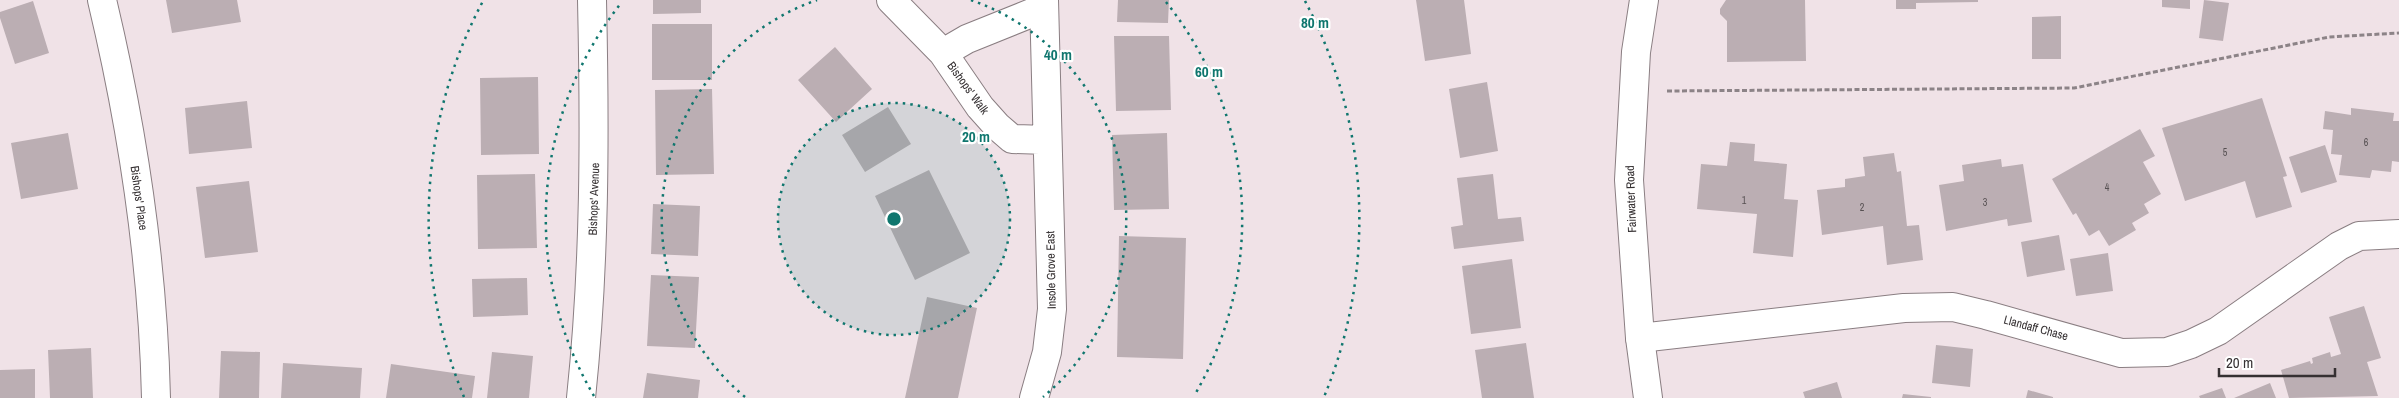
<svg xmlns="http://www.w3.org/2000/svg" width="2399" height="398" viewBox="0 0 2399 398" font-family="'Archivo Narrow',sans-serif">
<rect width="100%" height="100%" fill="#f0e2e7"/>
<path fill="#bbaeb3" d="M166,0H237L241,22L172,33Z
M653,0H701V13L653,14Z
M1118,0H1169L1168,23L1117,22Z
M1416,0H1464L1471,54L1425,61Z
M1726,0H1805L1806,61L1727,62V21L1720,14V9Z
M1896,0H1978V2L1916,3V9H1896Z
M2162,0H2190V9L2162,7Z
M2204,0L2229,3L2223,41L2199,38Z
M33,1L49,53L15,64L0,18V12Z
M2061,16V59H2032V17Z
M652,24H712V80H652Z
M1114,36H1169L1171,110L1116,111Z
M835,47L872,89L836,122L798,80Z
M538,77L539,154L481,155L480,78Z
M1487,82L1498,151L1460,158L1449,89Z
M712,89L714,174L656,175L655,90Z
M2262,98L2287,176L2283,177L2292,207L2256,218L2245,181L2185,201L2162,128Z
M247,101L252,148L189,154L185,108Z
M888,107L911,144L865,172L842,135Z
M2351,108L2394,113L2393,121H2399V162L2392,161L2391,172L2372,170L2370,178L2339,175L2342,155L2331,154L2333,130L2323,129L2325,111L2351,115Z
M2140,129L2155,156L2143,162L2161,194L2144,204L2149,213L2132,223L2136,230L2109,246L2099,230L2089,236L2076,213L2073,215L2052,179Z
M68,133L78,189L21,199L11,143Z
M1167,133L1169,209L1114,210L1112,135Z
M1730,142L1755,144L1754,161L1787,164L1784,199L1798,200L1793,257L1753,253L1757,214L1697,209L1701,164L1727,166Z
M2325,145L2337,182L2301,193L2289,157Z
M1894,153L1897,172L1901,171L1907,226L1919,225L1923,260L1887,265L1883,226L1822,235L1817,190L1845,187V179L1865,176L1863,157Z
M2001,159L2002,167L2023,164L2032,222L2008,226L2007,219L1946,231L1939,185L1964,181L1962,165Z
M929,170L970,253L915,280L875,196Z
M535,174L537,248L478,249L477,175Z
M1493,174L1498,219L1521,217L1524,241L1454,249L1451,227L1463,225L1457,178Z
M249,181L258,252L205,258L196,187Z
M653,204L700,206L698,256L651,254Z
M2059,235L2065,270L2027,277L2021,242Z
M1119,236L1186,238L1183,359L1117,357Z
M2108,253L2113,291L2076,296L2070,259Z
M1512,259L1521,328L1471,334L1462,266Z
M651,275L699,277L695,348L647,346Z
M527,278L528,315L473,317L472,279Z
M927,297L977,308L958,398H905Z
M2364,306L2381,358L2367,362L2378,396L2289,398L2281,370L2310,361L2311,364L2313,363L2312,358L2330,352L2331,357L2341,354L2329,317Z
M1526,343L1534,398H1482L1475,350Z
M1936,345L1973,349L1970,387L1932,383Z
M91,348L93,398H50L48,350Z
M221,351L260,352L259,398H219Z
M492,352L533,356L529,398H487Z
M283,363L362,368L360,398H281Z
M391,364L475,376L472,398H386Z
M35,369V398H0V370Z
M647,373L700,380L698,398H643Z
M1837,382L1842,398H1805L1803,392Z
M2270,383L2276,398H2234Z
M2222,388L2226,398H2200L2199,396Z
M2028,390L2053,397V398H2026Z
M1903,394L1931,397V398H1902Z"/>
<g fill="none" stroke-linecap="round" stroke-linejoin="round">
<g stroke="#8a7e82" stroke-width="30">
<path id="street" d="M102,0C133,130 153,264 156,398
M891,0L943,53L980,107L997,126L1012,139L1047,140
M943,53L967,39L1044,8
M1640,338L1904,308L1953,307L1986,315L2121,353L2167,352L2191,344L2218,331L2339,246L2359,236L2399,234
M581,398C595,265 595,133 592,0
M1034,398L1047,352L1052,309L1044,0"/>
</g>
<g stroke="#8a7e82" stroke-width="30">
<path id="secondary" d="M1644,0L1636,52L1629,180L1640,338L1648,398"/>
</g>
<path stroke="#8c8387" stroke-width="3" stroke-dasharray="5 2.5" stroke-linecap="butt" d="M1667,91L2074,88L2329,37L2399,33"/>
<use href="#street" stroke="#fff" stroke-width="28"/>
<use href="#secondary" stroke="#fff" stroke-width="28"/>
</g>
<circle cx="894" cy="219" r="116" fill="#0f766e" fill-opacity=".12"/>
<g fill="none" stroke="#0f766e" stroke-width="2.5" stroke-dasharray="2.5 5">
<circle cx="894" cy="219" r="116"/>
<path d="M745 397A232 232 0 0 1 817 0M971 0A232 232 0 0 1 1043 397"/>
<path d="M594 396A348 348 0 0 1 622 2M1166 2A348 348 0 0 1 1194 396"/>
<path d="M464 397A465 465 0 0 1 483 1M1305 1A465 465 0 0 1 1324 397"/>
</g>
<g text-anchor="middle" stroke-width="4.5" stroke-linejoin="round" paint-order="stroke">
<g font-size="10" fill="#565052">
<text x="2366" y="146">6</text>
<text x="2225" y="156">5</text>
<text x="2107" y="191">4</text>
<text x="1744" y="204">1</text>
<text x="1985" y="206">3</text>
<text x="1862" y="211">2</text>
</g>
<g font-size="12" fill="#353032" stroke="#fff">
<text transform="translate(968 88) rotate(54)" y="4">Bishops' Walk</text>
<text transform="translate(139 198) rotate(82)" y="4">Bishops' Place</text>
<text transform="translate(594 199) rotate(-88)" y="4">Bishops' Avenue</text>
<text transform="translate(1631 199) rotate(-92)" y="4">Fairwater Road</text>
<text transform="translate(1051 270) rotate(-91)" y="4">Insole Grove East</text>
<text transform="translate(2036 328) rotate(15)" y="4">Llandaff Chase</text>
</g>
</g>
<circle cx="894" cy="219" r="8" fill="#0f766e" stroke="#fff" stroke-width="2.5"/>
<g font-size="15" text-anchor="middle" font-weight="bold" fill="#0f766e" stroke="#fff" stroke-width="4.5" stroke-linejoin="round" paint-order="stroke">
<text x="1315" y="28">80 m</text>
<text x="1058" y="60">40 m</text>
<text x="1209" y="77">60 m</text>
<text x="976" y="142">20 m</text>
</g>
<path d="M2219 368v8h116v-8" fill="none" stroke="#353032" stroke-width="2.5"/>
<text x="2226" y="368" font-size="15" fill="#353032" stroke="#ffffff" stroke-width="4" paint-order="stroke">20 m</text>
</svg>
